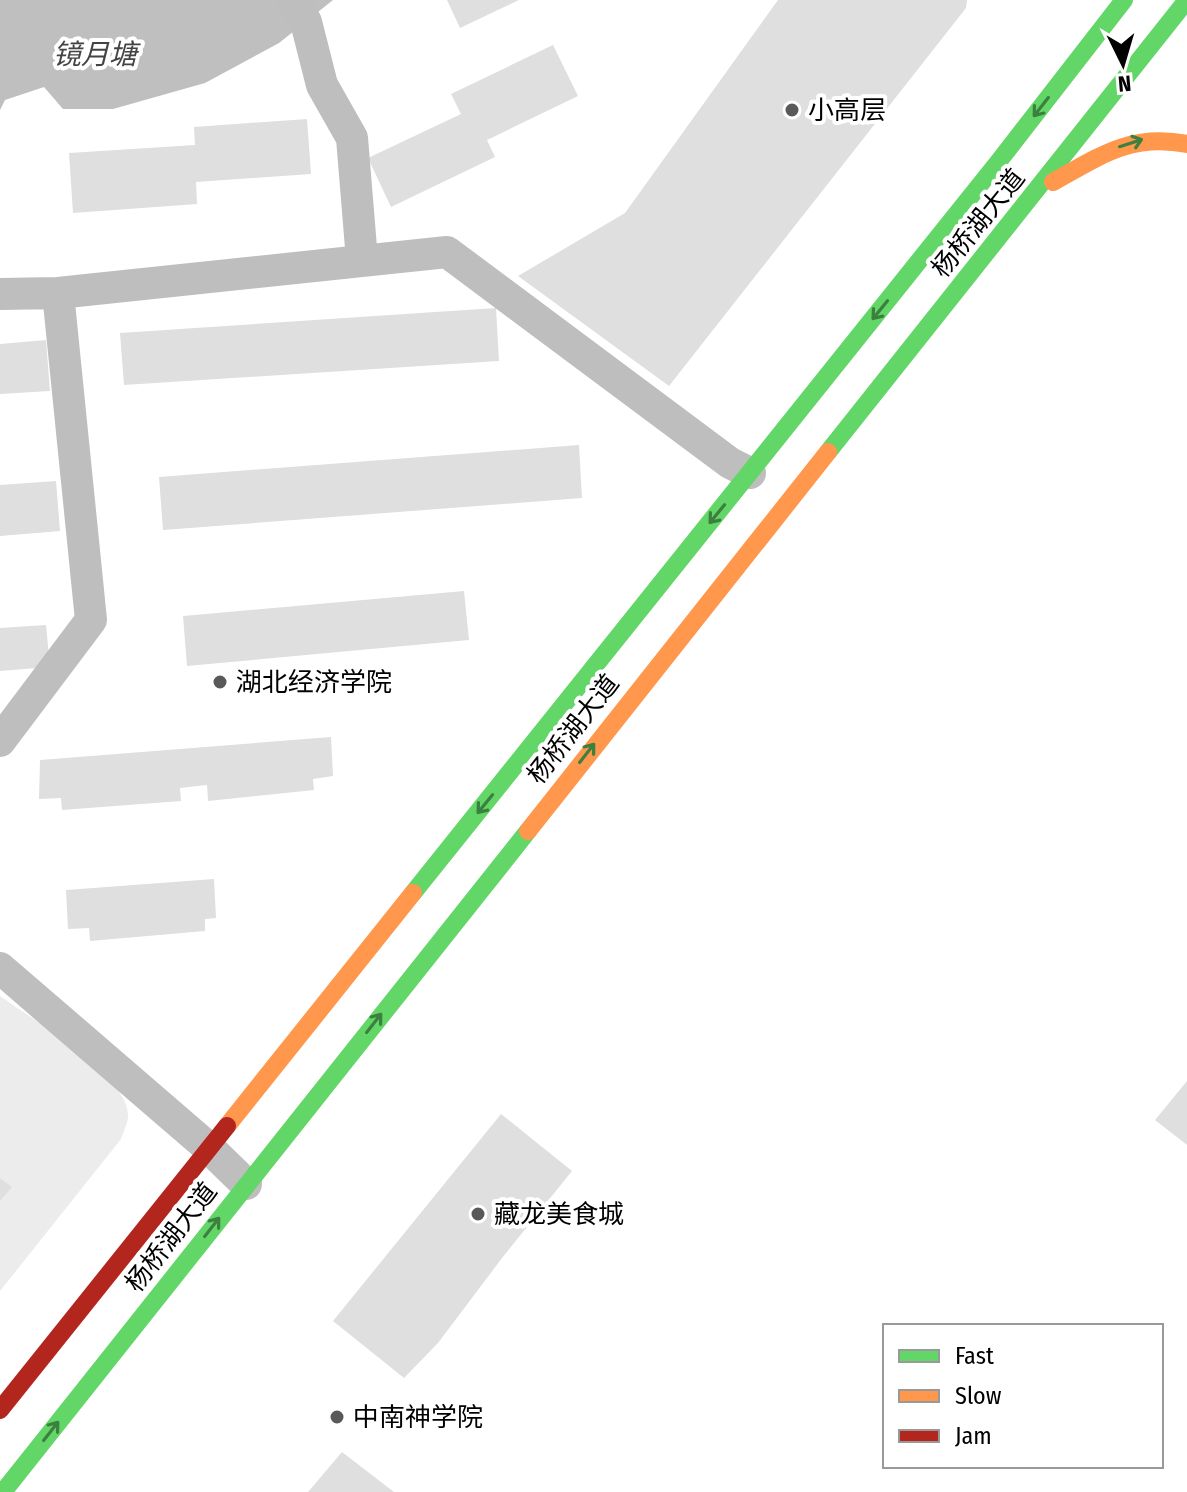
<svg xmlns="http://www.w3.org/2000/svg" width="1187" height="1492" viewBox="0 0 1187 1492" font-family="'Fira Sans Condensed','Noto Sans SC',sans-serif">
<rect width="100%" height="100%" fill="#fff"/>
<path fill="#ececec" d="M0,996C29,1017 131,1079 128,1116C128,1123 123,1132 121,1139L0,1291Z"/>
<path fill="#bfbfbf" d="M0,0H333L279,43L205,83L113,109H63L44,87L5,100L0,110Z"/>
<path fill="#dfdfdf" d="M447,0H519L460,28Z
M778,0H967L966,8L669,386L518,276L625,213Z
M553,45L578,96L487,140L495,157L391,207L368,158L461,114L451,94Z
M307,119L311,174L196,182L197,204L73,213L69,153L195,145L194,127Z
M496,308L499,361L124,385L120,333Z
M46,340L50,391L0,394V344Z
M579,445L582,498L163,530L159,477Z
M56,481L60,531L0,536V485Z
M464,591L469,640L187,666L183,616Z
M46,625L50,667L0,671V628Z
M331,737L333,776L313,779L314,790L208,801L207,785L180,788L181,801L62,810L61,798L39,799L40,760Z
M214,879L216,918L205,919V931L90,941L89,928L68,929L66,890Z
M1187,1081V1145L1155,1120Z
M501,1114L572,1171L502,1258L438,1343L404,1378L333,1321Z
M0,1178L12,1187L0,1201Z
M342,1452L394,1492H308Z"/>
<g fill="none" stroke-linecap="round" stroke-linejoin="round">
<path stroke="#bebebe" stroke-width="32" d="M293,0L306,22L322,85L352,138L362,260
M0,294L58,293L447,252L730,463L750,473
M0,741L91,620L58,293
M0,968L210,1149L246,1184"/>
<path stroke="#63d668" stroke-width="18" d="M828,452L1187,0
M413,893L999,161L1124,0
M3,1492L528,831"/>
<path stroke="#ff974d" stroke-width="18" d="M1053,182C1100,156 1131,133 1187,144
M528,831L828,452
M227,1126L413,893"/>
<path stroke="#b3261e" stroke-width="18" d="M0,1410L227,1126"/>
</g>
<defs><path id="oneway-shaft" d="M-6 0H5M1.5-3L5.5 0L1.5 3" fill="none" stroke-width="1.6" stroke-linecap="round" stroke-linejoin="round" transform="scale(2)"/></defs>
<g stroke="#3b803e">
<use href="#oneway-shaft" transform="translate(1041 107) rotate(128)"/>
<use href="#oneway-shaft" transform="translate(1131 143) rotate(-18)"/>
<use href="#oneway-shaft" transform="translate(880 310) rotate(129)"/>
<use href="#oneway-shaft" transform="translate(717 514) rotate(129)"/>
<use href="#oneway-shaft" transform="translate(587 753) rotate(-52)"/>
<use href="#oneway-shaft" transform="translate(485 804) rotate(129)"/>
<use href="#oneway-shaft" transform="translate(374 1023) rotate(-52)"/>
<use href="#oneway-shaft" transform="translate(212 1227) rotate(-52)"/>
<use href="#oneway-shaft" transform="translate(51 1431) rotate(-52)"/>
</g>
<g fill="#595959" stroke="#fff" stroke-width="3">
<circle cx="792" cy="110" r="8"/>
<circle cx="220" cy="682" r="8"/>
<circle cx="478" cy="1214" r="8"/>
<circle cx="337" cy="1417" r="8"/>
</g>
<g text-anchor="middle" stroke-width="8" stroke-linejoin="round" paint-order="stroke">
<g font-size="26" fill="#000" stroke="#fff" text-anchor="start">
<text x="808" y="119">小高层</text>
<text x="236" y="691">湖北经济学院</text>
<text x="494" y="1223">藏龙美食城</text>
<text x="353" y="1426">中南神学院</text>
</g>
<g font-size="26" fill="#000" stroke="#fff">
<text transform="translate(978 223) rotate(-51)" y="9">杨桥湖大道</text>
<text transform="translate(573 729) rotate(-52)" y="9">杨桥湖大道</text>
<text transform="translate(171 1237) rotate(-52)" y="9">杨桥湖大道</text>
</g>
<g font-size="28" font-style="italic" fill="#444" stroke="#fff">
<text x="95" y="64">镜月塘</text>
</g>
</g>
<rect x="883" y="1324" width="280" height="144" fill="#ffffff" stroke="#999999" stroke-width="2"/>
<rect x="899" y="1350" width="40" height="12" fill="#63d668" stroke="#999999" stroke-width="2"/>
<text x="955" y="1364" font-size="24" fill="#000000">Fast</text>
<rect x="899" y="1390" width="40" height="12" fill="#ff974d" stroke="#999999" stroke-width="2"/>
<text x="955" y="1404" font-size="24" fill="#000000">Slow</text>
<rect x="899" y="1430" width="40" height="12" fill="#b3261e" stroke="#999999" stroke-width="2"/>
<text x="955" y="1444" font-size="24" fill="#000000">Jam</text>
<g transform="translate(1123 64) rotate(175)" stroke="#ffffff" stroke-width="6" paint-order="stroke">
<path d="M0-6L14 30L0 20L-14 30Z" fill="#000000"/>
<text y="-12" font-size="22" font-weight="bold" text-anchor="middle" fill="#000000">N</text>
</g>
</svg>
